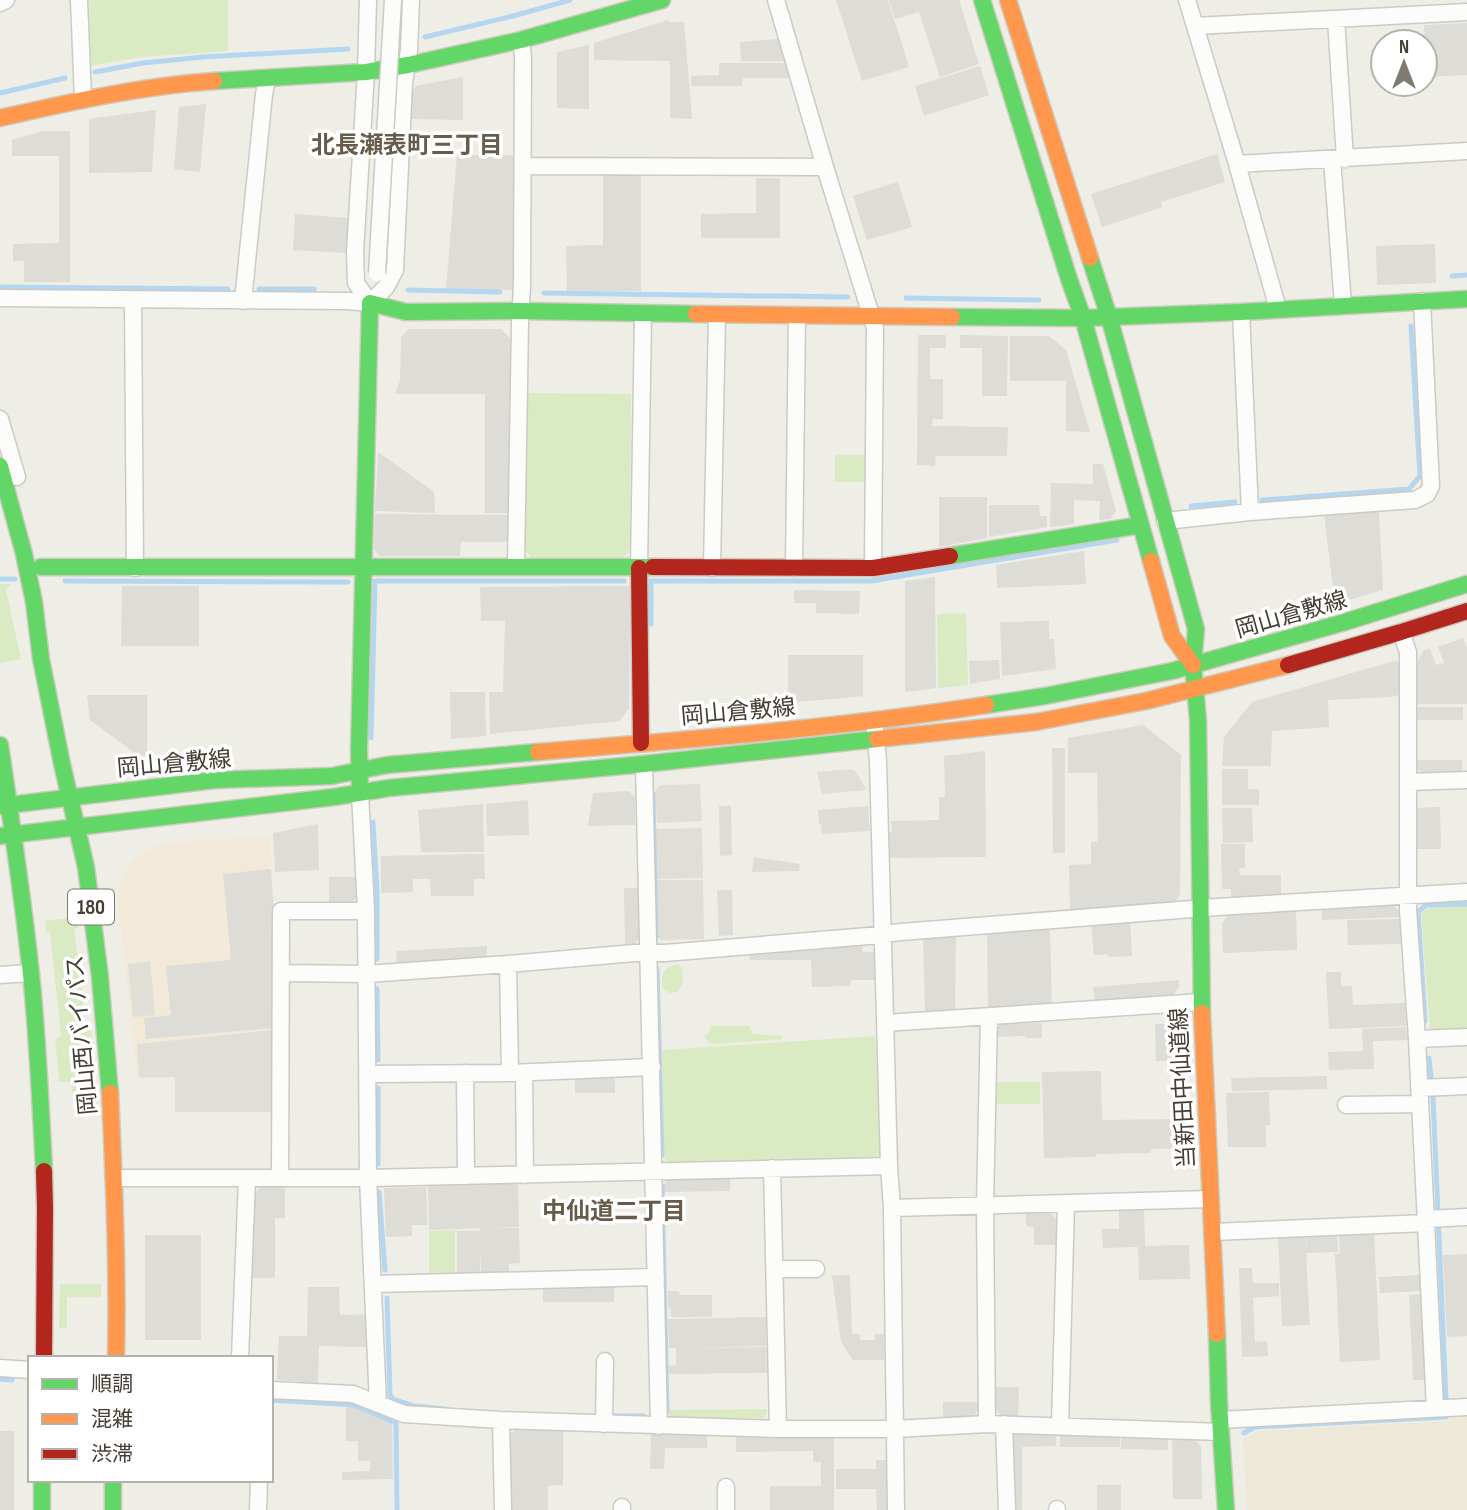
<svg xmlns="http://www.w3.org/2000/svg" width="1467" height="1510" viewBox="0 0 1467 1510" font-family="'Sofia Sans Condensed','Noto Sans JP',sans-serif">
<rect width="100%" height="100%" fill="#eeede6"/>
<path fill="#f2e9d8" d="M269,836L274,903L272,1113H174V1078H137L117,890L131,862L156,844Z"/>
<path fill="#e1ded7" d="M852,769L857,773L866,790L822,794L817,772Z
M700,784L702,821L657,823L655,792L660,785Z
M702,828L703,878L657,879L656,829Z
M656,880H703L704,939L661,940L658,937Z
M150,961L155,1015L133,1017L128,964Z
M272,1030V1112H175V1077H139L137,1044Z"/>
<path fill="#ede8d8" d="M1450,1412H1467V1510H1247L1243,1440L1258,1431L1450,1421Z"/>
<path fill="#daebc4" d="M89,0H228V51L142,57L90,66Z
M525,393L631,394L630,549L623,558H532L524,550Z
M835,455H866V482H835Z
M0,584H12L6,590L21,659L0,663Z
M966,613L968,685L938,688L937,614Z
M1467,906V1028L1430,1030L1421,914L1427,908Z
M76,917L78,928L74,929L84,1008L76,1010L77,1024L86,1025L91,1030L98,1110L78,1111V1095L72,1094L71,1082H59L55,1038L61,1036L50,932H46L45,921Z
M678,964L682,968L683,984L677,992L669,993L663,989C660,975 663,967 678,964Z
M711,1026H749L753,1034L782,1036V1039L718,1044L709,1043L704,1037L708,1034Z
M875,1036L882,1151L874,1158L668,1162L664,1157L662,1050Z
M991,1082H1040V1104H991Z
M455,1230V1275H429V1231Z
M60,1284H101V1297H67V1328H59Z
M767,1409V1413L763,1418L675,1419L669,1415V1410Z"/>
<path fill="#dddcd6" d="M836,0H888L909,67L862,81Z
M889,0H959L979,64L940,77L919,12L895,19Z
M668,20L669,22H684L692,119L670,118V61L594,60V43Z
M1467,23V75L1426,77L1424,25Z
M778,39L784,61H741L740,42Z
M589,45V109L557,108V52Z
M719,63H787L791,78H743L742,86H691V76L719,75Z
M980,66L989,95L924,116L915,86Z
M463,77V120L409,119L410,94L416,86Z
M206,104L200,172L174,169L179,107Z
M156,110L152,172L89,173V119Z
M43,131H70V282H24V261H13V244L59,243V156H12V140Z
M1217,154L1225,182L1161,202L1162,207L1102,227L1091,194Z
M457,155H514L513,290L446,289Z
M603,175H641V291H567L566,246L603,245Z
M756,178H780V238H701V214L756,213Z
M898,182L912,227L867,240L853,196Z
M295,214L349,218L346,253L293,250Z
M1435,244L1436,283L1377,285L1376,246Z
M409,329H501L512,340L511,513H485V394H395L400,380L401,337Z
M918,335H946V348H930V379H943V419H933L932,426L1008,427L1007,456H936L935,466L917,465Z
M960,335L1008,336L1007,396H982V348H960Z
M1010,336H1049L1066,350L1090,432L1066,431V381H1010Z
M378,452L434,492L435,513L375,511Z
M1093,464H1103L1116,511L1110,519L1099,520L1100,501L1074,500V524L1050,527L1051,483L1093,484Z
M939,497H987V538L939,547Z
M989,505H1039L1040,516H1047V527L989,537Z
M1379,510L1383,590L1335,604L1324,514Z
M375,514L508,515V542H461L460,556H379L374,549Z
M1084,551L1086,584L997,588L996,565Z
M935,577L936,688L905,692V581Z
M122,586H199V646H121Z
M630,586L629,708L620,721L490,734L489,692H503L505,621H481L480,587Z
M794,590L860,591L859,614L816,613V603H794Z
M1049,621V639H1054L1056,669L1002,676L1000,622Z
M1463,638L1467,648V704H1416V663L1424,650L1430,649L1436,665L1444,663L1438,647Z
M788,655H863V696L788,703Z
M999,660L1000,679L970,684L969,661Z
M1394,661L1403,664L1402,694L1391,697L1328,700L1329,727L1272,731L1271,766H1222L1224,737L1252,702Z
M450,692H485L486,736L451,739Z
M87,695H147V762L90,720Z
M1417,707H1463V720H1417Z
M1143,725L1181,755L1180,895L1174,903L1070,910L1069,865L1091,864V842L1098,841L1097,773H1068V738Z
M1052,748H1065V853H1053Z
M985,751L986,857L886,858V832H892L891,821L939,820V797H945L944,756Z
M1417,760H1462V774L1423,775L1417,768Z
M1222,769H1248V789L1259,790V805H1222Z
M629,791L635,797V825L588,826L593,793Z
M528,800L529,835L487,836L486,804Z
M483,804L484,852H421L418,810Z
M719,806H731L732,855L720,856Z
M868,806L870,831L822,834L821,824H819L818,810Z
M1440,807L1441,849H1415L1414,808Z
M1222,808H1252L1253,842L1223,843Z
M318,824L319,870L275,872L273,833Z
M1221,844H1245V868H1239L1240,875H1281V896L1231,897V889H1222Z
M484,854L485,879H474V896H431L430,879H413V892L381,893V856Z
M754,857L800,864L799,871L752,872Z
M271,869L273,903L272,1028L146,1039L144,1018L171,1015L166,966L231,960L223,874Z
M329,877H359V896L351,903H329Z
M624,888H639L640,938L632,946H625Z
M717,890H732L733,935L719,936Z
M1393,905L1400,913L1401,917L1322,920V909Z
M1296,910L1297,950L1223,953L1222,924L1229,913Z
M1400,919L1401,944L1348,945L1347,920Z
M1130,921L1132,956L1108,957L1107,954L1094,955L1091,923Z
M1050,928L1052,1006L988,1009L987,933Z
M956,935L955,1012L925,1014L923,938Z
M862,942L863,952H874L875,980H851L850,986L812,987L811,960H750L749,951Z
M487,946V958L397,964L396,951Z
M1326,972H1341V986H1352L1353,1005L1405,1003L1406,1026L1329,1029Z
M1179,980V987L1173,995L1095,1002L1093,987Z
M1042,1023V1038H1026L1025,1036L993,1037V1032L1000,1024Z
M1155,1024H1179V1061H1156Z
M1406,1027L1407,1040L1373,1041L1374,1069L1329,1070L1328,1052L1363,1051L1362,1029Z
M1101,1071L1102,1120L1183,1119L1184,1148L1151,1149L1150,1153L1096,1154V1157L1044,1158L1042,1072Z
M615,1076V1093H575V1077Z
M1327,1076V1089L1232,1091L1231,1078Z
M1269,1092L1270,1125H1266V1147H1228L1226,1093Z
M730,1178V1191L664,1192V1184L669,1179Z
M518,1183L519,1227L486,1228H519L520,1263L509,1264V1274H481L480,1249V1274L457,1275V1231H480L481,1228L429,1230L428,1186Z
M262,1186H285V1218L264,1219H275V1278H249L253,1194Z
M426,1187L427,1225H412V1236L386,1237L384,1188Z
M1144,1209L1145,1246L1189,1245L1190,1279L1139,1280L1138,1247L1103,1248L1102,1229H1119V1210Z
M1026,1212H1050L1057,1220V1245H1034V1227L1026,1226Z
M1374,1232L1380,1360L1340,1362L1335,1254L1340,1253L1339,1233Z
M1337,1233L1338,1252L1306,1253L1310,1325L1282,1326L1278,1236L1306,1234L1307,1252V1234Z
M145,1235H201V1340H145Z
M1467,1254V1336L1447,1337L1443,1255Z
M1239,1268H1252L1253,1283H1279V1296L1253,1298L1255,1342L1267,1341L1268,1356L1242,1357Z
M832,1275H850L852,1334H859L860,1340H875V1334H884V1360H853L841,1342Z
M1422,1275V1291L1380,1293L1379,1277Z
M308,1287H339L340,1315L369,1314L370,1347L319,1346L318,1383L277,1380L279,1336H307Z
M543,1287H614V1302H543Z
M668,1291H679L680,1295H712V1317H671V1310L668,1306Z
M1421,1294L1425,1380H1413L1409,1295Z
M766,1317V1346L692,1348L766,1347L767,1373L669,1374V1366L676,1365V1348H669L668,1319Z
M995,1387H1019L1018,1416H1001L995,1408Z
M943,1402H979V1409L972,1418L943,1419Z
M346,1406H354L392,1424L393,1479L342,1480V1472L370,1471V1461H358V1441H346Z
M516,1430H563V1485L548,1486V1510H510L508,1435Z
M0,1431H14V1510H0Z
M1013,1432H1056V1446L1022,1447V1510H1015Z
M1060,1432H1120V1447H1060Z
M834,1433V1510H770V1486H821V1462H813V1451L736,1452V1434Z
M651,1434L707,1435V1448H665L664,1469H650Z
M1121,1435H1168V1450L1121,1449Z
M1172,1437H1192L1201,1446L1202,1499H1173Z
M876,1460H887V1510H877L876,1489H836V1469H876Z
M1097,1485H1121V1510H1097Z"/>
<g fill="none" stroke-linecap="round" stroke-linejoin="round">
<path stroke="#b4d6ef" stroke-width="5" d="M425,37L513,16L570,0
M95,72L143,63L203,57L348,49
M0,93L65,78
M1452,276L1467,275
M0,287L228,289
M259,289H314
M408,290L500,292
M544,293L848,297
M906,298L1039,300
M1262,500L1409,489L1420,476L1411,326
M1191,506L1235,502
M0,579H15
M65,581L348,582
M651,624V581H871L1117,540
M371,738L375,581H624
M653,794L656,937
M373,822L377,891V959
M657,969L662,1155
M377,989L378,1060
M1425,1021L1418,912L1426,905L1467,904
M1429,1058L1433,1097L1446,1400
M378,1164V1088
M662,1186L667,1411
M379,1192L385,1270
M387,1298L390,1395L393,1399V1402
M0,1379L12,1380
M393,1399L414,1406L445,1409
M271,1400L355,1405L393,1422
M393,1412V1422L396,1423L397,1510
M609,1416H644
M1244,1433L1254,1427L1446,1417V1415"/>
<g stroke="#cccac4" stroke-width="19">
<path id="street" d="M79,0L83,99
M368,0L366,72L355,252L356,283L370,303
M776,0L825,167L875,328L873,568
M1187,0L1237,164L1278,309
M0,3L6,0
M1336,19L1345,159
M1195,26L1467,12
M1332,159L1343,305
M1237,164L1467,151
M523,166L825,167
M0,298L348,301L370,303
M133,299L135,568
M243,301L264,94L267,79
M370,303L386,287L395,270L404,83L409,50L411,0
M1241,312L1250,512
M0,419L17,477
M1165,521L1250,512L1415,500L1427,494L1431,486L1422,301
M516,566L520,324L522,285L523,57L521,40
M639,568L643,314
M712,568L717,315
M794,568L797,315
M1401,632L1408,652V910L1417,1039L1435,1408
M875,729L878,761L889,1166L892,1208L896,1510
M644,764L659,1426
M1408,782L1467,780
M360,793L366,911L368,1178L378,1404
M508,964L510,1073
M281,973L367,974L508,964L634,953H665L868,936L901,932L1217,907L1467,892
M0,975L30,973
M885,1023L1201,1002
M1417,1039L1467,1037
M465,1073L466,1176
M524,1073L525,1175
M368,1074L510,1073L652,1067
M1419,1088L1467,1086
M1346,1105L1420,1104
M772,1168L778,1429
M114,1178H368L889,1166
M280,1178L281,911H366
M892,1208L1210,1199
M1426,1219L1467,1217
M1213,1232L1426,1223
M775,1269H816
M374,1284L656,1277
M240,1358L247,1178
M0,1368L30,1370
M271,1390L353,1394L404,1414L501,1420L778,1429H895L987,1424L1221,1432
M501,1420L503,1510
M1220,1420L1467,1407
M604,1424L605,1361
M987,1424L985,1206L989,1016
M1004,1424L1007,1510
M1060,1426L1066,1204
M726,1487V1510
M622,1507V1510
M1057,1509V1510
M258,1510L259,1480"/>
</g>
<g stroke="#cecabd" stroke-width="19">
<path id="fast" d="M982,0L1069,279L1083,318L1151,561
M214,81L366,72L408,65L521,40L662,0
M1090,258L1109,317L1196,629L1193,665L1198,720L1202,1013
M952,317L1083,318L1241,312L1467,299
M0,466L24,554L34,602L41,659L62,764L86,867L100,977L110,1093
M950,556L1141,525
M41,567H653
M986,705L1045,696L1172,671L1345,622L1467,584
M0,745C12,825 24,904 32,984C38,1046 41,1109 44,1171
M360,793L359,750L370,303L406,312L521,311L696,314
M0,806L215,780L332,776L387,765L538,752
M0,836L334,797L389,788L644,764L877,739
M1217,1334L1219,1403L1226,1510
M42,1480V1510
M113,1480V1510"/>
</g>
<g stroke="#cecabd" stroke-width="19">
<path id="slow" d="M1008,0L1090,258
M0,118C71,102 141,86 214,81
M696,314L952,317
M1151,561L1172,636L1193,665
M877,739L1036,722L1146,701L1288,665
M538,752C687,740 837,728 986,705
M1202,1013L1217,1334
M110,1093C114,1182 118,1270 116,1358"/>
</g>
<g stroke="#cecabd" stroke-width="19">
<path id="jam" d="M653,567L873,568L950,556
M639,568L641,743
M1288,665L1401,632L1467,611
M44,1171L45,1208L44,1358"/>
</g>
<use href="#street" stroke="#fcfcfb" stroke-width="16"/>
<use href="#fast" stroke="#63d668" stroke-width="16"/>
<use href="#slow" stroke="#ff974d" stroke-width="16"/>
<use href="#jam" stroke="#b3261e" stroke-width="16"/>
<g stroke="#cccac4" stroke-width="19" stroke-linecap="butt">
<path id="street-bridge" d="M377,273L393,0"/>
</g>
<use href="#street-bridge" stroke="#fcfcfb" stroke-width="16"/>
</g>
<g text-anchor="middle" stroke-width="7" stroke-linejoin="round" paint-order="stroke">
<rect fill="#fff" stroke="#7c7870" stroke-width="2" x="68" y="889.5" width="46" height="35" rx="5"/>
<g font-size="21" font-weight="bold" fill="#443e33">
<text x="91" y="914">180</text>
</g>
<g font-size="23" fill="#443e33" stroke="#fff">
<text transform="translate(1291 614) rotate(-16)" y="8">岡山倉敷線</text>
<text transform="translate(738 711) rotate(-5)" y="8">岡山倉敷線</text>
<text transform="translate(174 763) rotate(-5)" y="8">岡山倉敷線</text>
<text transform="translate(81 1035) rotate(-95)" y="8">岡山西バイパス</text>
<text transform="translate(1182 1088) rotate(-93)" y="8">当新田中仙道線</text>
</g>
<g font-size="24" font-weight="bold" fill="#675c4a" stroke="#fff">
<text x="407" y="153">北長瀬表町三丁目</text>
<text x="614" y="1219">中仙道二丁目</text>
</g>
</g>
<rect x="28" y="1356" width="245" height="126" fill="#ffffff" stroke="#b4b2ad" stroke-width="2"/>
<rect x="42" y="1379" width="35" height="10" fill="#63d668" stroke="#b4b2ad" stroke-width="2"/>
<text x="91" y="1391" font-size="21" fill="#443e33">順調</text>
<rect x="42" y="1414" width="35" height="10" fill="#ff974d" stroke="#b4b2ad" stroke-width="2"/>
<text x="91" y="1426" font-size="21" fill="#443e33">混雑</text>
<rect x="42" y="1449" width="35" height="10" fill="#b3261e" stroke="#b4b2ad" stroke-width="2"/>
<text x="91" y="1461" font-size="21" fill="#443e33">渋滞</text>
<g transform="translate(1404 63)"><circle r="33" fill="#ffffff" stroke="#b4b2ad" stroke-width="2"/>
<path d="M0-5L12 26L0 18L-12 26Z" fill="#807b72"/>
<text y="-10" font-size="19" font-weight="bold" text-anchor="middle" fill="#443e33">N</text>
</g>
</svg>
